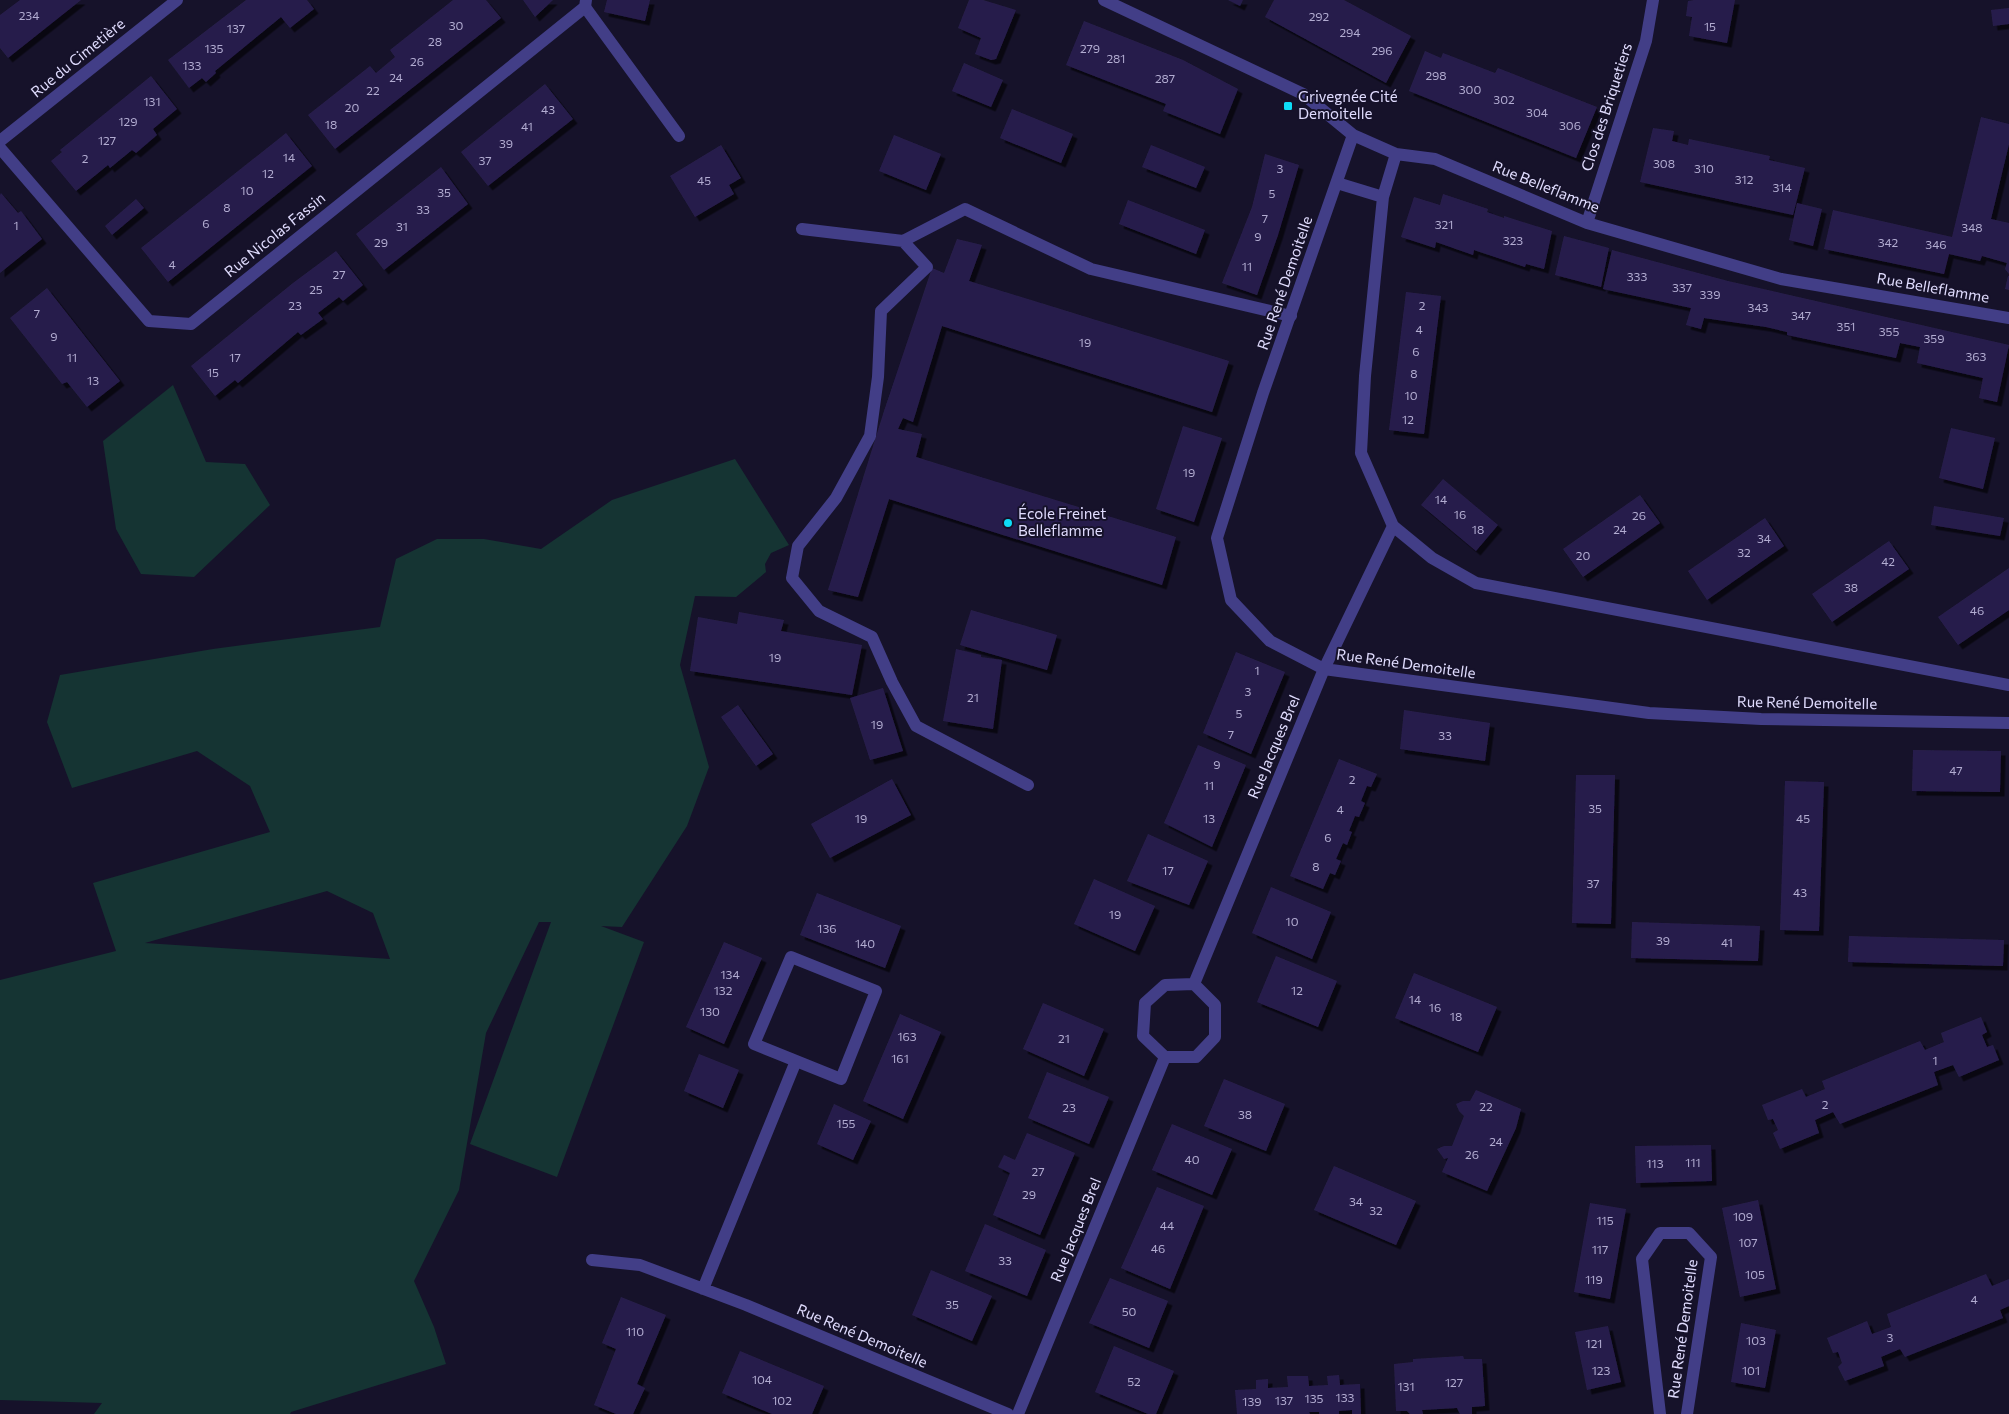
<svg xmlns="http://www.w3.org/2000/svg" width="2009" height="1414" viewBox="0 0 2009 1414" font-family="Commissioner,sans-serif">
<defs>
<filter id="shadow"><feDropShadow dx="4.5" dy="4.5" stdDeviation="0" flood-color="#0009"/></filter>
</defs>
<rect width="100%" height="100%" fill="#16122a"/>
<path fill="#153433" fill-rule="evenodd" d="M173,385L206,462L245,464L270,505L194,577L141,574L116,529L103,441Z
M735,459L789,545L771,553L765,564L766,572L736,597L695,596L680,665L709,767L687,826L622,927L601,926L644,942L557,1177L470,1144L551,922H539L486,1033L459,1190L414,1281L434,1327L446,1364L291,1412L290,1414H94L102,1403L0,1400V980L116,951L93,883L270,832L250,786L197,751L72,788L47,722L60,675L213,649L380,627L396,559L437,539H484L541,549L612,500ZM327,891L373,913L390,959L145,943Z"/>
<path fill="#281e4b" filter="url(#shadow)" d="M20,0H81L8,58L0,48V15Z
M246,0H307L314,9L290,28L281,17L215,71L216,73L206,82L202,78L189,88L168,60Z
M453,0H486L501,18L335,149L308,115L370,66L376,73L395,57L390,50Z
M523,0H553L535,17Z
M607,0H650L645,21L604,12Z
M969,0H983L1016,10L996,59L991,60L975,54L981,38L958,28Z
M1228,0H1243L1240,6Z
M1274,0H1344L1411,36L1386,83L1265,17Z
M1694,0H1735L1727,43L1689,36L1692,17L1686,16L1688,1Z
M2009,8V24L1993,26L1991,10Z
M1084,21L1183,60L1238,89L1220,134L1163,111L1166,104L1066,65Z
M1425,51L1441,58L1443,53L1495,73L1498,68L1597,107L1576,158L1409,91Z
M964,63L1003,80L991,107L952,91Z
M151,76L177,109L153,129L157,135L136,153L132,150L110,168L108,165L76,191L51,161L62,152L60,150Z
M545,84L573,119L488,186L461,152Z
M1012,109L1073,134L1061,163L1000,138Z
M1981,117L2009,124V144L1991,219L2009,223V274L2005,269L2007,263L1982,256L1980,261L1949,254L1944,274L1824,249L1833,210L1952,237Z
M1653,128L1674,131L1672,141L1688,145L1689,139L1770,156L1769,160L1805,168L1793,215L1640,182Z
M286,133L312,166L168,282L141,248Z
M894,135L941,154L926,190L879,171Z
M721,145L741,178L729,185L734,194L695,217L670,176Z
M1151,145L1205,167L1196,188L1142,167Z
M1265,154L1299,165L1278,235L1257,295L1222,283L1252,207Z
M441,167L468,204L384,270L356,234Z
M1,193L18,213L21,211L42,239L0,273V195Z
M1443,194L1488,209L1487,212L1504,218V216L1552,231L1544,269L1526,264L1525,267L1474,250L1473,255L1436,242L1435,248L1401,237L1414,197L1440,205Z
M136,199L144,208L112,235L105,226Z
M1128,200L1205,230L1196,254L1119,224Z
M1797,203L1822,209L1813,246L1789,240Z
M1564,236L1609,248L1601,287L1555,275Z
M957,239L982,245L969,281L1229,361L1212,412L942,326L913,422L903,418L898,429L922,434L916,457L1176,537L1162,585L889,499L858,597L828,590L884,411L932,268L944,273Z
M1612,250L1728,281L2009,345L1997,402L1979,398L1983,378L1917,363L1920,347L1900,343L1896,358L1787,335V332L1766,327L1704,318L1701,329L1686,325L1691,308L1603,289Z
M336,251L363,285L343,301L339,297L318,313L323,319L301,335L298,332L238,383L235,380L215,396L191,366L293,283Z
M2008,276H2009V290L2005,289Z
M47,288L120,381L87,407L67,382L62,384L10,318Z
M1406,292L1441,296L1424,434L1389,430Z
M1183,426L1222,438L1194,522L1156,509Z
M1951,428L1995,438L1983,489L1939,478Z
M1443,479L1498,525L1476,551L1421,505Z
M1640,495L1660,523L1583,577L1563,549Z
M1934,506L2004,518L2000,536L1931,525Z
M1765,518L1784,546L1707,600L1688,571Z
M1889,541L1909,569L1832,622L1812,594Z
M2009,568V610L1958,645L1938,617Z
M971,610L1057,635L1047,670L960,645Z
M739,612L784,620L781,631L862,645L852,695L690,671L698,617L737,624Z
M956,649L981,655V657L1002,660L993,729L943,721Z
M1236,652L1285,672L1251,754L1203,733Z
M883,688L903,751L870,760L850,698Z
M738,705L773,754L756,766L721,717Z
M1404,710L1490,723L1485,761L1400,749Z
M1198,745L1246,765L1212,847L1164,823Z
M1913,750L2001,751L2000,792L1912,791Z
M1339,759L1377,774L1371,787L1367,786L1361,801L1365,803L1359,817L1355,816L1349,831L1352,832L1347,845L1343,843L1336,859L1341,861L1335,875L1330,873L1323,889L1290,876Z
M1576,775H1615L1611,924L1572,923Z
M892,779L911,815L830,858L811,824Z
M1785,781L1824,782L1819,931L1780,930Z
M1148,834L1208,861L1189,905L1127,881Z
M1094,879L1155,906L1135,951L1074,924Z
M1271,887L1331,912L1312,959L1252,933Z
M817,893L901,926L885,968L800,935Z
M1632,922L1760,926L1758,961L1631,958Z
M1849,936L2004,940L2003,966L1848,962Z
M724,942L762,958L724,1044L686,1027Z
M1276,956L1337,981L1318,1027L1257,1002Z
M1414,973L1497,1007L1478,1052L1395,1018Z
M1043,1003L1104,1029L1084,1076L1023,1049Z
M900,1014L941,1032L903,1119L863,1101Z
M1981,1017L1987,1032L1982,1035L1987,1047L1993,1045L1999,1060L1959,1077L1953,1065L1934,1072L1938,1085L1840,1124L1833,1112L1815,1120L1819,1133L1780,1149L1773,1133L1778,1130L1773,1119L1768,1120L1762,1105L1802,1089L1806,1097L1825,1089L1822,1081L1920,1041L1925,1050L1944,1042L1941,1033Z
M699,1054L739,1070L723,1108L684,1091Z
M1047,1072L1109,1097L1089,1144L1028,1118Z
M1224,1079L1285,1104L1266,1151L1204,1126Z
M1476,1090L1521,1109L1516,1128L1487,1191L1442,1172L1448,1158L1444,1159L1437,1149L1444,1146H1452L1464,1116L1459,1111L1456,1104L1463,1101H1470Z
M834,1104L871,1121L853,1160L817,1144Z
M1172,1124L1232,1149L1212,1195L1152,1170Z
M1027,1133L1075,1153L1040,1235L993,1215L1010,1173L998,1167L1004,1155L1015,1160Z
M1711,1145L1712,1181L1636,1183L1635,1146Z
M1334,1166L1416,1201L1396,1245L1314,1210Z
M1157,1187L1204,1206L1170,1289L1121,1268Z
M1758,1200L1776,1289L1740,1297L1722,1208Z
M1590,1203L1626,1209L1610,1299L1574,1292Z
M985,1224L1046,1250L1027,1296L965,1271Z
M931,1270L992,1296L972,1341L912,1315Z
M1986,1274L1992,1286L2009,1279V1306L2000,1310L2003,1318L1905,1357L1900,1349L1881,1357L1884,1366L1845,1381L1838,1367L1842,1363L1838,1352L1833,1353L1827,1338L1867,1321L1872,1334L1891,1327L1887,1314Z
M1110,1278L1168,1301L1149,1348L1089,1323Z
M621,1297L666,1315L637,1384L645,1388L633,1414H616L594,1405L616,1349L602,1343Z
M1741,1323L1776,1330L1765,1388L1731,1382Z
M1608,1326L1621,1382L1587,1390L1575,1332Z
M1114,1346L1174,1371L1156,1414H1148L1095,1392Z
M740,1351L824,1386L812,1414H772L722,1393Z
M1463,1356L1464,1359H1482L1485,1406L1472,1407V1414H1460L1457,1408L1422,1410L1423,1414H1410L1407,1411H1396L1394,1364L1413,1362V1359Z
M1339,1375L1340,1385L1360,1384L1361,1414H1352V1410L1339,1411V1414H1319V1412H1309L1310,1414H1237L1235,1390L1256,1389V1380L1268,1379V1388L1288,1387L1287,1376H1308L1309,1386L1328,1385L1327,1376Z"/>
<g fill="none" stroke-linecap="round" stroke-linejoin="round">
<path stroke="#423e87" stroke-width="12" d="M585,7L679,136
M802,229L903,241L965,209L1091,269L1291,316
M903,241L927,267L881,311L878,377L870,436L836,498L798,546L792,578L819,611L872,637L892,682L916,726L1028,785"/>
<path stroke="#423e87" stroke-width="12" d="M1104,0L1303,94L1353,135L1396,154L1435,159L1587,223L1781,279L2009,318
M1353,135L1263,393L1217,538L1231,600L1270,641L1324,669L1649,713L1761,719L2009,723
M0,141L177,0
M0,148L149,321L191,324L585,7L586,0
M1396,154L1383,197L1365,376L1361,453L1393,526L1432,558L1476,583L2009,685
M1337,183L1383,197
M1587,223L1646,41L1653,0
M791,957L876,991L841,1079L754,1044Z
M1194,984L1324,669L1393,526
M1194,984L1215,1005V1037L1196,1057H1165L1143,1036L1145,1003L1165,985Z
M592,1260L640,1265L746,1305L1008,1414
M703,1289L796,1061
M1018,1414L1165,1057
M1660,1414L1642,1259L1660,1233H1689L1711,1257L1687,1414"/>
</g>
<g fill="#0edcf7" stroke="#16122a" stroke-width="2">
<rect x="1283" y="101" width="10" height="10" rx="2.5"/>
<circle cx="1008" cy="523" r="5"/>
</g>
<g text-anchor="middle" stroke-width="4" stroke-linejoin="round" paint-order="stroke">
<g font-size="12" fill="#b2acd1">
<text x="29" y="20">234</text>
<text x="1319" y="21">292</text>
<text x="456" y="30">30</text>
<text x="1710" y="31">15</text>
<text x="236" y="33">137</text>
<text x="1350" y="37">294</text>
<text x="435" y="46">28</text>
<text x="214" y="53">135</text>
<text x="1090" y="53">279</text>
<text x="1382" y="55">296</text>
<text x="1116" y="63">281</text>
<text x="417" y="66">26</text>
<text x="192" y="70">133</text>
<text x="1436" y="80">298</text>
<text x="396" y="82">24</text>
<text x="1165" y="83">287</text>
<text x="1470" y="94">300</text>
<text x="373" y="95">22</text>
<text x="1504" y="104">302</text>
<text x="152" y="106">131</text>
<text x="352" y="112">20</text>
<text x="548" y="114">43</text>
<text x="1537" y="117">304</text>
<text x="128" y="126">129</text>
<text x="331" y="129">18</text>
<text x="1570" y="130">306</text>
<text x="527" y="131">41</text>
<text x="107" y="145">127</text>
<text x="506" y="148">39</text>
<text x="289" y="162">14</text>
<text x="85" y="163">2</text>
<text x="485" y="165">37</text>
<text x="1664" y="168">308</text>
<text x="1280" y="173">3</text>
<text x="1704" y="173">310</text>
<text x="268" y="178">12</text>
<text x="1744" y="184">312</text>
<text x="704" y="185">45</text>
<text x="1782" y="192">314</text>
<text x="247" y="195">10</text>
<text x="444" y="197">35</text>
<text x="1272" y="198">5</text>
<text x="227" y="212">8</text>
<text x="423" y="214">33</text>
<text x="1265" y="223">7</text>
<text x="206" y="228">6</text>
<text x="1444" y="229">321</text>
<text x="16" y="230">1</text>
<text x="402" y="231">31</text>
<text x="1972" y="232">348</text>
<text x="1258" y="241">9</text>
<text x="1513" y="245">323</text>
<text x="381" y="247">29</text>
<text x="1888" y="247">342</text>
<text x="1936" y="249">346</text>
<text x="172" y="269">4</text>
<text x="1247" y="271">11</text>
<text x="339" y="279">27</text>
<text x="1637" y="281">333</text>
<text x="1682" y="292">337</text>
<text x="316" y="294">25</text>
<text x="1710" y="299">339</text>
<text x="295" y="310">23</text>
<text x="1422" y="310">2</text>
<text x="1758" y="312">343</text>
<text x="37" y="318">7</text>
<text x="1801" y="320">347</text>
<text x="1846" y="331">351</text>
<text x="1419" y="334">4</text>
<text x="1889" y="336">355</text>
<text x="54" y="341">9</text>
<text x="1934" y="343">359</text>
<text x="1085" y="347">19</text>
<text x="1416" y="356">6</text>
<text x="1976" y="361">363</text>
<text x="72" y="362">11</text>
<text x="235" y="362">17</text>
<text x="213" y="377">15</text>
<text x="1414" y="378">8</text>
<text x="93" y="385">13</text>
<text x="1411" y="400">10</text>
<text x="1408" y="424">12</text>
<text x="1189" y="477">19</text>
<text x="1441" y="504">14</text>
<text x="1460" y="519">16</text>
<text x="1639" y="520">26</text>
<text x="1478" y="534">18</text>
<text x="1620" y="534">24</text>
<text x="1764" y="543">34</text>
<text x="1744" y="557">32</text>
<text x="1583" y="560">20</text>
<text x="1888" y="566">42</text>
<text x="1851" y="592">38</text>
<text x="1977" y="615">46</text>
<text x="775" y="662">19</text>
<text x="1257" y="675">1</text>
<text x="1248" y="696">3</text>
<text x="973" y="702">21</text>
<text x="1239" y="718">5</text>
<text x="877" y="729">19</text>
<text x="1231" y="739">7</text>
<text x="1445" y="740">33</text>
<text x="1217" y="769">9</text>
<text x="1956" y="775">47</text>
<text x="1352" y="784">2</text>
<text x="1209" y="790">11</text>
<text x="1595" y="813">35</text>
<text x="1340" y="814">4</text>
<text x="861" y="823">19</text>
<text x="1209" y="823">13</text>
<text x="1803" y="823">45</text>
<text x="1328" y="842">6</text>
<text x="1316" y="871">8</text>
<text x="1168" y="875">17</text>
<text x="1593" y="888">37</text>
<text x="1800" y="897">43</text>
<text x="1115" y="919">19</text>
<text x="1292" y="926">10</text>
<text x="827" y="933">136</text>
<text x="1663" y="945">39</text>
<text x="1727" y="947">41</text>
<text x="865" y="948">140</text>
<text x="730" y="979">134</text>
<text x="723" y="995">132</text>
<text x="1297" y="995">12</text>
<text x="1415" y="1004">14</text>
<text x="1435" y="1012">16</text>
<text x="710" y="1016">130</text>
<text x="1456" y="1021">18</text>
<text x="907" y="1041">163</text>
<text x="1064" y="1043">21</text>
<text x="900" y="1063">161</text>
<text x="1935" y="1065">1</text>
<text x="1825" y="1109">2</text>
<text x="1486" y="1111">22</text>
<text x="1069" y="1112">23</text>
<text x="1245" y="1119">38</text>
<text x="846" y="1128">155</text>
<text x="1496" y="1146">24</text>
<text x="1472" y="1159">26</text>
<text x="1192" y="1164">40</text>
<text x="1693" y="1167">111</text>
<text x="1655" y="1168">113</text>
<text x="1038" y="1176">27</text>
<text x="1029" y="1199">29</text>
<text x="1356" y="1206">34</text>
<text x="1376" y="1215">32</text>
<text x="1743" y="1221">109</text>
<text x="1605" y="1225">115</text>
<text x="1167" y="1230">44</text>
<text x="1748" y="1247">107</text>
<text x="1158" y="1253">46</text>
<text x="1600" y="1254">117</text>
<text x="1005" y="1265">33</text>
<text x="1755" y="1279">105</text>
<text x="1594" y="1284">119</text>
<text x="1974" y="1304">4</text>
<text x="952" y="1309">35</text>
<text x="1129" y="1316">50</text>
<text x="635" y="1336">110</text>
<text x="1890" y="1342">3</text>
<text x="1756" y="1345">103</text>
<text x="1594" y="1348">121</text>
<text x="1601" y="1375">123</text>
<text x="1751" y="1375">101</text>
<text x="762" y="1384">104</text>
<text x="1134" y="1386">52</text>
<text x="1454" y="1387">127</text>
<text x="1406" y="1391">131</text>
<text x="1345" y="1402">133</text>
<text x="1314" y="1403">135</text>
<text x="782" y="1405">102</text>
<text x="1284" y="1405">137</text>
<text x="1252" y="1406">139</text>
</g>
<g font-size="15" fill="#e0dcfe" stroke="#16122a">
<text transform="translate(78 58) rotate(-39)" y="5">Rue du Cimetière</text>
<text transform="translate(1607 107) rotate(-72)" y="5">Clos des Briquetiers</text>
<text transform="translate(1546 187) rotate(22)" y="5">Rue Belleflamme</text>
<text transform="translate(275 235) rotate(-39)" y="5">Rue Nicolas Fassin</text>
<text transform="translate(1285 283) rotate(-71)" y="5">Rue René Demoitelle</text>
<text transform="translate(1933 288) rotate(10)" y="5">Rue Belleflamme</text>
<text transform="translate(1406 664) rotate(8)" y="5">Rue René Demoitelle</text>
<text transform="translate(1807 703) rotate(1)" y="5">Rue René Demoitelle</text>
<text transform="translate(1274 747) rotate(-67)" y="5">Rue Jacques Brel</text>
<text transform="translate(1076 1230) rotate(-68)" y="5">Rue Jacques Brel</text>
<text transform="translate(1683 1329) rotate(-82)" y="5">Rue René Demoitelle</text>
<text transform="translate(862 1336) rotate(23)" y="5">Rue René Demoitelle</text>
</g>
<g font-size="15" fill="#e0dcfe" stroke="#16122a" text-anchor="start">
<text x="1298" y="102">Grivegnée Cité<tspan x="1298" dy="17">Demoitelle</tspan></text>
<text x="1018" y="519">École Freinet<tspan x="1018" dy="17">Belleflamme</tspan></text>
</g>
</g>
</svg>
